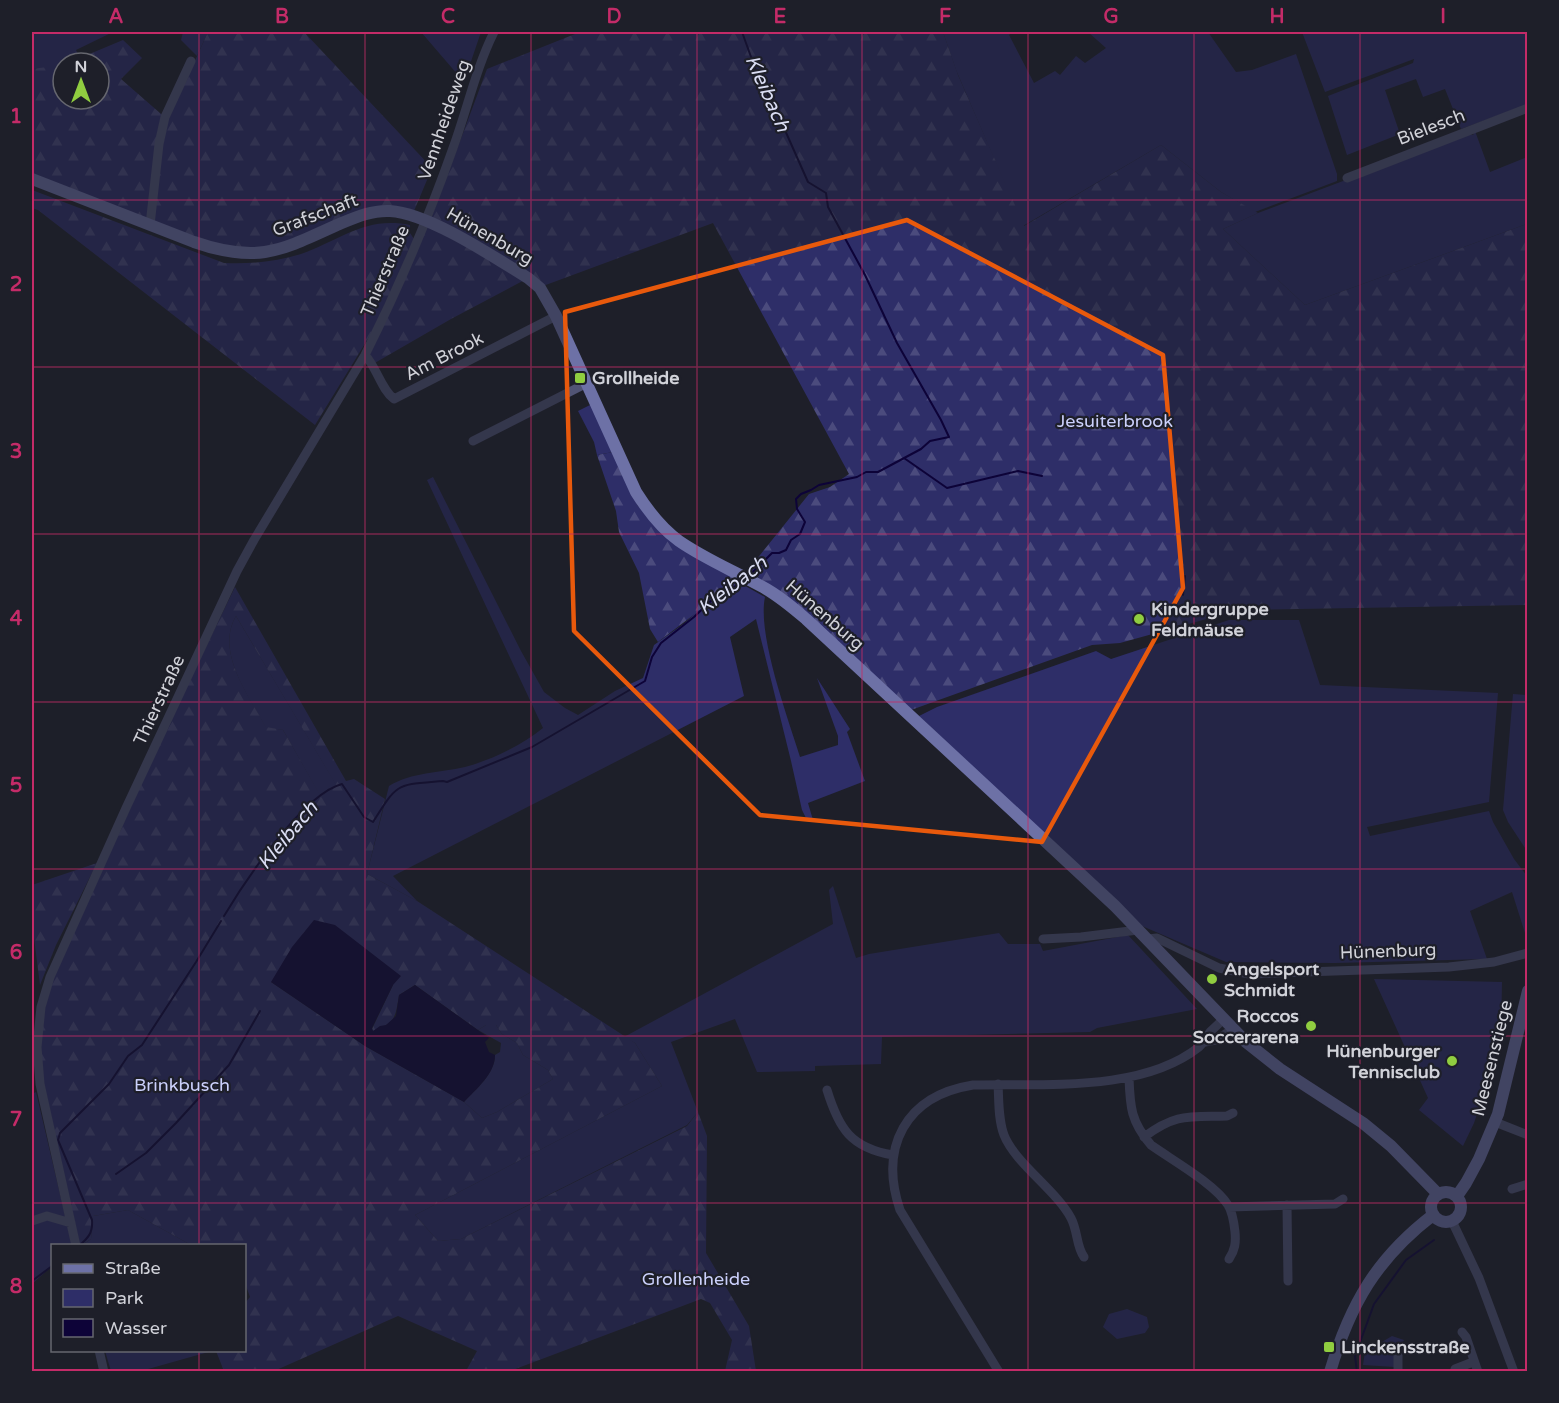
<svg xmlns="http://www.w3.org/2000/svg" width="1559" height="1403" viewBox="0 0 1559 1403" font-family="'Varela Round',sans-serif">
<defs>
<pattern id="forest-firs" width="22" height="20" patternUnits="userSpaceOnUse" patternTransform="scale(1.5)"><rect width="22" height="20" fill="#2e2e68"/><path d="M5 1l3.5 6h-7zM16 11l3.5 6h-7z" fill="#4b4b7d"/></pattern>
</defs>
<rect width="100%" height="100%" fill="#1e1f29"/>
<path fill="#2e2e68" d="M32,32H113L76,50L80,58L63,63V65L59,67L32,69Z
M183,32H208L197,56L181,40Z
M421,32H481L464,82Z
M943,32H1012L1009,35L1034,83L1055,71L1060,75L1076,56L1085,63L1106,48L1088,32H1208L1236,72L1252,70L1296,54L1337,174V181L1255,212L1221,192L1161,145L1023,226L956,70Z
M1302,32H1527V105L1461,129L1445,89L1423,97L1416,79L1385,90L1400,134L1347,155L1328,96L1413,63L1414,59L1325,92Z
M1475,131L1490,172L1527,157V224L1305,305L1223,229L1258,213L1468,134L1473,135Z
M592,404L613,452L597,455L594,442L578,411Z
M433,477L521,651L544,692L565,708L578,715L615,691L643,678L654,645L685,623L706,603L732,584L733,579L765,597C757,635 788,718 800,757L838,745V736L817,678L850,729L847,732L865,781L808,803L813,820H807L802,810L791,761L756,619L730,637L744,696L393,876L417,901L367,874L389,786C412,772 439,773 465,767C492,760 522,745 543,728L427,480Z
M236,616L337,786L328,789L322,799L283,730L266,728C249,696 215,652 236,616Z
M1229,620H1299L1320,685L1498,693L1489,802L1367,827L1370,836L1489,811L1493,822L1514,859L1527,876V929L1525,933L1512,892L1470,911L1487,959L1335,963L1226,962L1142,926L919,716L937,707L1096,651L1111,659Z
M1513,694L1527,695V851L1508,822L1503,810Z
M833,886L856,958L869,954L999,933L1008,944H1040L1043,951L1128,935L1197,1009L1097,1028L1090,1032L882,1037L881,1064L815,1066V1071L757,1072L735,1019L671,1042L698,1112L687,1125L461,1239L438,1241L415,1215L662,1086L635,1043L624,1037L833,924L829,890Z
M1374,979L1502,982L1501,1034L1486,1088L1474,1123L1463,1146L1419,1110L1428,1098Z
M486,1025H496L502,1034L517,1043L523,1055L548,1070L553,1079L497,1112L482,1118L464,1102C476,1089 495,1074 495,1055L500,1052L501,1043L478,1030Z
M36,1092L72,1245L52,1246V1266L32,1284V1094Z
M128,1210L191,1245L81,1246L91,1239L93,1216Z
M1127,1309L1147,1317L1149,1327L1145,1333L1117,1339L1103,1327L1109,1314Z
M1392,1336L1404,1340L1397,1351L1395,1367L1363,1365L1365,1352Z
M105,1351V1350L212,1351L141,1371H111Z"/>
<path fill="url(#forest-firs)" fill-rule="evenodd" d="M208,32H304L432,168L414,211L391,206L273,248H221L32,175V69L63,65V99H99V63H68L123,40L142,58L121,79L168,120Z
M580,32H943L958,75L1024,226L1161,145L1221,192L1258,213L1223,229L1305,305L1527,224V605L1239,610L1120,643L1092,645L911,710L766,583L748,570L809,494L830,487L849,474L713,223L543,286L532,276L451,319L373,364L367,358L432,216L487,69Z
M32,190L224,263C251,264 275,262 301,254C341,240 365,216 410,225V233L414,239L377,324L315,425L38,210L32,208Z
M613,452L638,506L733,576L732,584C708,604 683,623 658,642L650,629L639,573L619,532L616,511L597,455Z
M235,587L346,781L354,779L385,799L367,874L417,901L635,1043L662,1086L415,1215L438,1241L461,1239L687,1126L698,1112L707,1136L706,1253L749,1326L756,1371H725L732,1340L710,1303L701,1299L510,1371H466L477,1351L398,1316L274,1371H224L216,1351L244,1350L245,1303L250,1297L245,1283L244,1246L191,1245L128,1210L93,1216L91,1239L80,1246L42,1084L40,1028L49,988L166,729ZM236,616L336,785L328,789L322,798L283,730L266,727C249,696 215,652 236,616ZM271,982L393,985L372,1029L373,1032C396,1021 395,1019 399,995L415,985L478,1030L486,1025H496L502,1034L517,1043L523,1055L548,1070L553,1079L497,1112L482,1118L464,1102L365,1046Z
M97,863L56,945L40,985L32,922V885Z"/>
<path fill="#0d0338" d="M314,920L335,925L401,976L393,985L372,1028L373,1031L380,1026L386,1025L396,1016L399,995L415,985L489,1038L485,1042L489,1052L495,1055C495,1074 476,1089 464,1102L365,1046L271,982L292,947Z"/>
<g fill="none" stroke-linecap="round" stroke-linejoin="round">
<path stroke="#0d0338" stroke-width="2" d="M742,32L759,79L776,110L808,182L826,193L828,207L865,275L897,343L941,420L949,437L930,441L921,449L878,472H866L857,477L819,485L811,490L801,494L796,499L797,509L805,522L800,534L791,540L786,550L779,553H772L750,575
M904,458L947,488L1018,471L1042,476
M1183,595L1185,576
M224,916C245,881 303,794 342,784L364,817L373,822C398,782 396,785 443,781L447,782L532,747L645,681L652,657L661,643L694,617L712,600L744,581
M116,1174L146,1153L176,1123L229,1065L260,1011
M79,1246C88,1238 93,1233 92,1220L58,1140L60,1133L109,1084L128,1056L142,1045L196,962L221,921
M32,1281L52,1266
M1357,1372L1355,1356L1374,1304L1406,1260L1434,1240"/>
<path stroke="#515475" stroke-width="9" d="M1347,178L1528,108
M150,225L159,144L165,117L191,61
M365,355C377,368 381,389 394,399L556,316
M473,441L587,383
M1043,939L1081,937L1138,930
M1148,939L1157,938L1219,968L1249,974L1449,967L1494,962L1528,953
M1205,1042L1216,1040L1233,1029
M1129,1078C1130,1107 1131,1122 1151,1145C1172,1160 1215,1184 1228,1205C1233,1213 1234,1223 1235,1232C1236,1243 1235,1250 1229,1259
M998,1084C999,1100 998,1119 1004,1135C1015,1163 1056,1190 1071,1218C1078,1231 1076,1246 1084,1257
M827,1090C839,1129 851,1148 893,1155
M1495,1122L1528,1135
M1144,1137C1176,1113 1189,1117 1227,1116L1233,1113
M1512,1189L1528,1184
M1287,1205L1288,1281
M1229,1207L1335,1204L1343,1199
M32,1221L47,1216L71,1223
M1452,1221L1479,1278L1514,1372
M76,1246L40,1084L37,1047L41,1007L50,977L126,808L237,571L254,540L365,355C398,289 428,219 453,148C467,110 476,68 494,32
M1462,1332L1466,1337L1478,1372
M99,1350L104,1372
M1455,1369L1473,1362
M999,1372L900,1210C879,1147 905,1096 973,1085C1043,1083 1141,1093 1199,1047C1205,1042 1206,1037 1210,1032C1214,1028 1219,1024 1223,1019
M1398,1372V1355"/>
<path stroke="#6d71a6" stroke-width="12" d="M32,179L194,242C257,264 280,251 337,225C354,218 371,210 390,211C428,213 494,257 528,278L540,288L556,316L636,492C648,511 661,528 679,541C705,559 734,571 761,586C778,595 792,607 806,619L1115,906L1246,1042L1280,1069L1363,1123L1391,1146L1438,1194
M1431 1207a15 15 0 1 1 30 0a15 15 0 1 1-30 0Z
M1457,1196L1466,1183L1479,1159L1498,1114L1528,991
M1330,1372C1350,1304 1377,1258 1433,1215"/>
</g>
<path d="M0 0H1559V1403H0ZM907,220L1163,355L1183,588L1042,842L760,815L574,631L565,312Z" fill="#1e1f29" fill-opacity=".55" fill-rule="evenodd"/>
<path fill="none" stroke="#e8590c" stroke-width="4.5" stroke-linejoin="round" d="M907,220L1163,355L1183,588L1042,842L760,815L574,631L565,312Z"/>
<path fill="none" stroke="#c42b68" stroke-width="1.5" stroke-opacity="0.55" d="M199,32V1246M365,32V1372M531,32V1372M697,32V1372M862,32V1372M1028,32V1372M1194,32V1372M1360,32V1372M32,200H1528M32,367H1528M32,534H1528M32,702H1528M32,869H1528M32,1036H1528M32,1203H1528M199,1350V1372"/>
<g fill="#90cd40" stroke="#1e1f29" stroke-width="2">
<rect x="574" y="372" width="12" height="12" rx="3"/>
<circle cx="1139" cy="619" r="6"/>
<circle cx="1212" cy="979" r="6"/>
<circle cx="1311" cy="1026" r="6"/>
<circle cx="1452" cy="1061" r="6"/>
<rect x="1323" y="1341" width="12" height="12" rx="3"/>
</g>
<g text-anchor="middle" stroke-width="4.5" stroke-linejoin="round" paint-order="stroke">
<g font-size="18" fill="#d1d2d9" stroke="#1e1f29">
<text transform="translate(444 120) rotate(-71)" y="6">Vennheideweg</text>
<text transform="translate(1431 127) rotate(-21)" y="6">Bielesch</text>
<text transform="translate(315 215) rotate(-21)" y="6">Grafschaft</text>
<text transform="translate(490 236) rotate(30)" y="6">Hünenburg</text>
<text transform="translate(385 271) rotate(-67)" y="6">Thierstraße</text>
<text transform="translate(444 356) rotate(-27)" y="6">Am Brook</text>
<text transform="translate(825 615) rotate(41)" y="6">Hünenburg</text>
<text transform="translate(159 700) rotate(-65)" y="6">Thierstraße</text>
<text transform="translate(1388 951) rotate(-2)" y="6">Hünenburg</text>
<text transform="translate(1492 1058) rotate(-76)" y="6">Meesenstiege</text>
</g>
<g font-size="18" font-weight="bold" fill="#d1d2d9" stroke="#1e1f29" text-anchor="start">
<text x="592" y="384">Grollheide</text>
<text x="1151" y="615">Kindergruppe<tspan x="1151" dy="21">Feldmäuse</tspan></text>
<text x="1224" y="975">Angelsport<tspan x="1224" dy="21">Schmidt</tspan></text>
<text x="1299" y="1022" text-anchor="end">Roccos<tspan x="1299" dy="21">Soccerarena</tspan></text>
<text x="1440" y="1057" text-anchor="end">Hünenburger<tspan x="1440" dy="21">Tennisclub</tspan></text>
<text x="1341" y="1353">Linckensstraße</text>
</g>
<g font-size="18" fill="#cbd0fb" stroke="#1e1f29">
<text x="1115" y="427">Jesuiterbrook</text>
<text x="182" y="1091">Brinkbusch</text>
<text x="696" y="1285">Grollenheide</text>
</g>
<g font-size="20" font-style="italic" fill="#daddf3" stroke="#1e1f29">
<text transform="translate(768 93) rotate(66)" y="7">Kleibach</text>
<text transform="translate(732 585) rotate(-38)" y="7">Kleibach</text>
<text transform="translate(287 835) rotate(-50)" y="7">Kleibach</text>
</g>
</g>
<rect width="1559" height="1403" fill="none" stroke="#1e1f29" stroke-width="66"/>
<rect x="51" y="1244" width="195" height="108" fill="#1e1f29" stroke="#66676f" stroke-width="1.5"/>
<rect x="63" y="1264" width="30" height="9" fill="#6d71a6" stroke="#66676f" stroke-width="1.5"/>
<text x="105" y="1274" font-size="18" fill="#d1d2d9">Straße</text>
<rect x="63" y="1289" width="30" height="18" fill="#2e2e68" stroke="#66676f" stroke-width="1.5"/>
<text x="105" y="1304" font-size="18" fill="#d1d2d9">Park</text>
<rect x="63" y="1319" width="30" height="18" fill="#0d0338" stroke="#66676f" stroke-width="1.5"/>
<text x="105" y="1334" font-size="18" fill="#d1d2d9">Wasser</text>
<g transform="translate(81 81)"><circle r="28" fill="#1e1f29" stroke="#66676f" stroke-width="1.5"/>
<path d="M0-4.5L10 22L0 15L-10 22Z" fill="#90cd40"/>
<text y="-9" font-size="16" font-weight="bold" text-anchor="middle" fill="#d1d2d9">N</text>
</g>
<rect x="33" y="33" width="1493" height="1337" fill="none" stroke="#c42b68" stroke-width="2"/>
<g font-size="20" text-anchor="middle" font-weight="bold" fill="#c42b68">
<text x="116" y="23">A</text>
<text x="282" y="23">B</text>
<text x="448" y="23">C</text>
<text x="614" y="23">D</text>
<text x="780" y="23">E</text>
<text x="945" y="23">F</text>
<text x="1111" y="23">G</text>
<text x="1277" y="23">H</text>
<text x="1443" y="23">I</text>
<text x="16" y="123">1</text>
<text x="16" y="291">2</text>
<text x="16" y="458">3</text>
<text x="16" y="625">4</text>
<text x="16" y="792">5</text>
<text x="16" y="959">6</text>
<text x="16" y="1126">7</text>
<text x="16" y="1293">8</text>
</g>
</svg>
